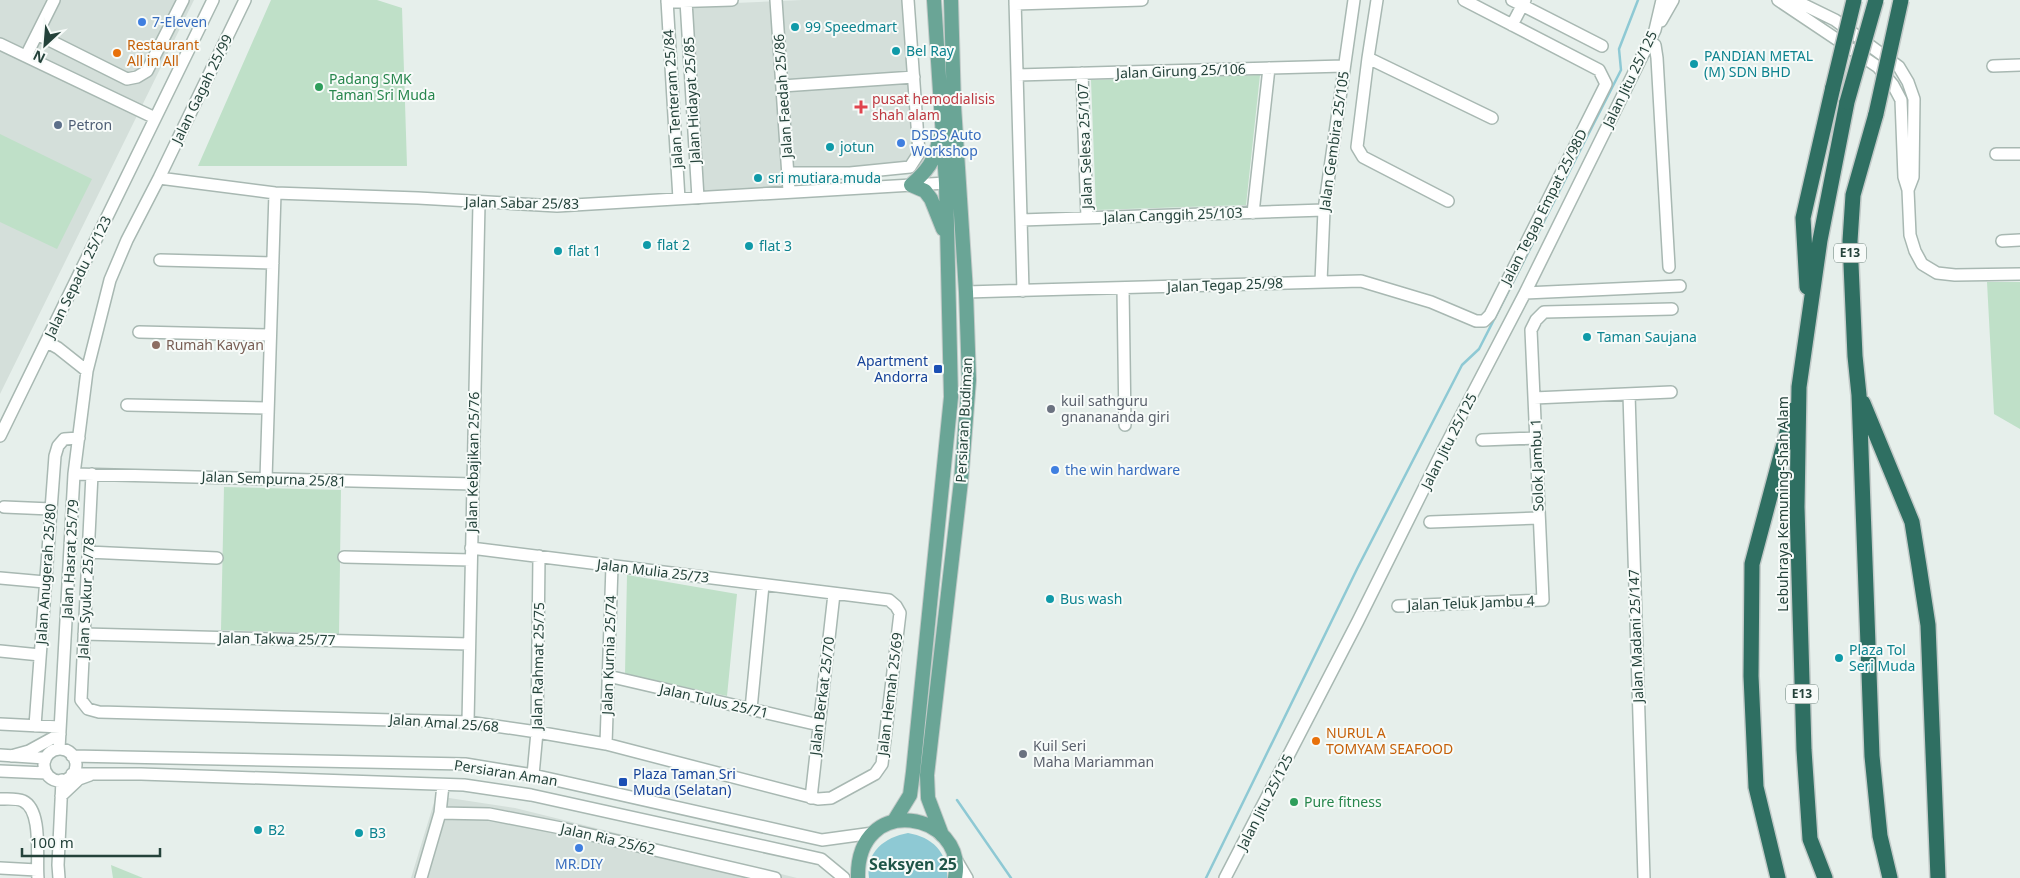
<svg xmlns="http://www.w3.org/2000/svg" width="2020" height="878" viewBox="0 0 2020 878" font-family="'Noto Sans',sans-serif">
<rect width="100%" height="100%" fill="#e6efeb"/>
<path fill="#d4dfda" d="M0,0H194L0,394Z
M802,0H905L915,153L909,163L850,169L785,168V188L701,194L690,5Z
M436,796L515,808L797,878H411Z"/>
<path fill="#bfe0c8" d="M271,0H377L402,8L407,166H198Z
M1260,75L1246,205L1096,210L1091,80Z
M0,134L92,179L57,249L0,222Z
M1987,282H2020V429L1994,414Z
M224,487L341,490L339,634L221,630Z
M627,575L737,594L727,696L625,674Z
M111,865L143,878H113Z"/>
<path fill="#8ec9d4" d="M908,833C932,837 948,852 947,878H869C865,852 885,837 908,833Z"/>
<g fill="none" stroke-linecap="round" stroke-linejoin="round">
<path stroke="#8ec9d4" stroke-width="2.5" d="M957,800L1011,878
M1206,878L1357,569L1462,365L1479,349L1621,70L1619,49L1638,0"/>
<g stroke="#a8b8b2" stroke-width="14">
<path id="minor" d="M667,0L679,199
M776,0L789,191
M1015,0L1023,291
M1377,0L1368,58L1357,147L1363,157L1448,201
M1512,0L1602,46
M1778,0L1878,67L1893,85L1901,100L1904,177L1908,190L1910,235L1915,251L1922,264L1937,273L1955,275L2020,274
M1794,0L1835,20L1899,67L1908,82L1914,99L1913,177L1908,190
M686,1L698,198
M667,2L732,0
M1015,4L1142,0
M1661,21L1673,0
M1512,25L1525,0
M37,34L127,79L137,77L147,71L183,0
M1649,41L1655,45L1657,58L1669,267
M0,44L155,118
M26,56L54,0
M1368,58L1492,118
M1993,66L2020,65
M1082,73L1087,218
M1017,75L1344,66
M782,86L914,77
M1996,154H2020
M788,173H850L910,167L919,153L908,0
M159,178L275,193L418,198L557,206L946,183
M1253,213L1269,68
M1021,220L1324,210
M2002,241L2020,240
M160,260L273,263
M1321,282L1324,210L1354,0
M1123,288L1125,425
M966,292L1361,281L1431,302L1476,321H1484L1490,315L1606,84L1599,70L1464,0
M1525,293L1680,286
M139,332L270,335
M47,342L58,348L87,371
M1629,394L1644,878
M1534,398L1671,392
M127,405L268,408
M0,436L213,0
M1482,440L1536,438
M74,474L473,484
M92,474L81,700L88,709L99,712L468,722L537,732L606,744L818,799L831,798L875,774L882,764L900,613L896,606L889,600L471,548
M266,479L275,193
M4,507L51,509
M1430,522L1539,518
M88,552L217,558
M344,557L471,560
M0,578L45,582
M1398,606L1543,600L1531,330L1536,320L1544,312L1672,309
M84,634L469,644
M0,651L40,655
M608,676L819,725
M751,709L763,585
M468,722L479,203
M0,724L60,727
M35,726L55,456L58,446L64,439L79,438
M606,744L612,566
M59,749L74,474L87,371L110,280L127,240L159,178L245,0
M44 765a16 16 0 1 1 32 0a16 16 0 1 1-32 0Z
M0,755L45,758
M11,756L29,751L60,734
M72,756L465,764L533,775L822,840L873,833
M0,771L46,773
M72,774H141L464,785L531,795L821,859L844,878
M533,775L537,732L539,556
M61,796L79,779L90,775
M811,798L834,594
M0,799C7,799 17,798 23,801C43,810 36,859 38,878
M440,813L489,814L561,828L775,878
M954,856L967,878
M0,868L37,870
M59,878L58,865L62,780
M421,878L440,813L443,785
M1225,878L1358,621L1439,458L1525,293L1655,30L1662,0"/>
</g>
<g stroke="#c2cac8" stroke-width="16">
<path id="major" d="M939,139C936,160 926,172 911,185L925,191L931,199L943,229
M894,821L910,795L913,772L951,397L946,183L934,0
M942,835L928,798L927,775L961,481L969,380L966,292L954,106L951,0
M858,878C856,791 968,812 955,878"/>
</g>
<g stroke="#c2cac8" stroke-width="18">
<path id="highway" d="M1876,114L1853,195L1850,241L1855,356L1859,395L1872,756L1880,836L1890,878
M1807,287L1803,218L1833,87
M1863,403L1912,522L1919,566L1928,625L1938,878
M1778,878L1756,787L1751,676L1752,564L1793,410
M1825,878L1810,839L1804,750L1797,507L1799,387L1820,240L1847,102"/>
</g>
<use href="#minor" stroke="#fff" stroke-width="11"/>
<use href="#major" stroke="#6aa596" stroke-width="14"/>
<use href="#highway" stroke="#2f6f62" stroke-width="15"/>
<g stroke="#c2cac8" stroke-width="18" stroke-linecap="butt">
<path id="highway-bridge" d="M1833,87L1854,0
M1847,102L1876,0
M1876,114L1901,0"/>
</g>
<use href="#highway-bridge" stroke="#2f6f62" stroke-width="15"/>
</g>
<g fill="#3f7fe0" stroke="#f7fbf9" stroke-width="2">
<circle cx="142" cy="22" r="5"/>
<circle cx="901" cy="143" r="5"/>
<circle cx="1055" cy="470" r="5"/>
<circle cx="579" cy="848" r="5"/>
</g>
<g fill="#0f9aa8" stroke="#f7fbf9" stroke-width="2">
<circle cx="795" cy="27" r="5"/>
<circle cx="896" cy="51" r="5"/>
<circle cx="1694" cy="64" r="5"/>
<circle cx="830" cy="147" r="5"/>
<circle cx="758" cy="178" r="5"/>
<circle cx="647" cy="245" r="5"/>
<circle cx="749" cy="246" r="5"/>
<circle cx="558" cy="251" r="5"/>
<circle cx="1587" cy="337" r="5"/>
<circle cx="1050" cy="599" r="5"/>
<circle cx="1839" cy="658" r="5"/>
<circle cx="258" cy="830" r="5"/>
<circle cx="359" cy="833" r="5"/>
</g>
<g fill="#e8710a" stroke="#f7fbf9" stroke-width="2">
<circle cx="117" cy="53" r="5"/>
<circle cx="1316" cy="741" r="5"/>
</g>
<g fill="#2e9e5b" stroke="#f7fbf9" stroke-width="2">
<circle cx="319" cy="87" r="5"/>
<circle cx="1294" cy="802" r="5"/>
</g>
<path fill="#e0444e" stroke="#f7fbf9" stroke-width="2" d="M858.5 99.5h5v5h5v5h-5v5h-5v-5h-5v-5h5z"/>
<circle fill="#5c6f8a" stroke="#f7fbf9" stroke-width="2" cx="58" cy="125" r="5"/>
<circle fill="#8d6e63" stroke="#f7fbf9" stroke-width="2" cx="156" cy="345" r="5"/>
<g fill="#1a4fb4" stroke="#f7fbf9" stroke-width="2">
<rect x="933" y="364" width="10" height="10" rx="2.5"/>
<rect x="618" y="777" width="10" height="10" rx="2.5"/>
</g>
<g fill="#6b7280" stroke="#f7fbf9" stroke-width="2">
<circle cx="1051" cy="409" r="5"/>
<circle cx="1023" cy="754" r="5"/>
</g>
<g text-anchor="middle" stroke-width="4" stroke-linejoin="round" paint-order="stroke">
<g fill="#f7fbf9" stroke="#637a73" stroke-width="1">
<rect x="1834" y="243.5" width="32" height="19" rx="4"/>
<rect x="1786" y="684.5" width="32" height="19" rx="4"/>
</g>
<g font-size="12" font-weight="bold" fill="#24423a">
<text x="1850" y="257">E13</text>
<text x="1802" y="698">E13</text>
</g>
<g font-size="14" fill="#366cbe" stroke="#f7fbf9" text-anchor="start">
<text x="152" y="27">7-Eleven</text>
<text x="911" y="140">DSDS Auto<tspan x="911" dy="16">Workshop</tspan></text>
<text x="1065" y="475">the win hardware</text>
<text x="579" y="869" text-anchor="middle">MR.DIY</text>
</g>
<g font-size="14" fill="#0d838f" stroke="#f7fbf9" text-anchor="start">
<text x="805" y="32">99 Speedmart</text>
<text x="906" y="56">Bel Ray</text>
<text x="1704" y="61">PANDIAN METAL<tspan x="1704" dy="16">(M) SDN BHD</tspan></text>
<text x="840" y="152">jotun</text>
<text x="768" y="183">sri mutiara muda</text>
<text x="657" y="250">flat 2</text>
<text x="759" y="251">flat 3</text>
<text x="568" y="256">flat 1</text>
<text x="1597" y="342">Taman Saujana</text>
<text x="1060" y="604">Bus wash</text>
<text x="1849" y="655">Plaza Tol<tspan x="1849" dy="16">Seri Muda</tspan></text>
<text x="268" y="835">B2</text>
<text x="369" y="838">B3</text>
</g>
<g font-size="14" fill="#c56008" stroke="#f7fbf9" text-anchor="start">
<text x="127" y="50">Restaurant<tspan x="127" dy="16">All in All</tspan></text>
<text x="1326" y="738">NURUL A<tspan x="1326" dy="16">TOMYAM SEAFOOD</tspan></text>
</g>
<g font-size="14" fill="#24423a" stroke="#f7fbf9">
<text transform="translate(1181 71) rotate(-2)" y="5">Jalan Girung 25/106</text>
<text transform="translate(1630 79) rotate(-64)" y="5">Jalan Jitu 25/125</text>
<text transform="translate(202 89) rotate(-64)" y="5">Jalan Gagah 25/99</text>
<text transform="translate(783 96) rotate(-94)" y="5">Jalan Faedah 25/86</text>
<text transform="translate(673 99) rotate(-94)" y="5">Jalan Tenteram 25/84</text>
<text transform="translate(692 100) rotate(-93)" y="5">Jalan Hidayat 25/85</text>
<text transform="translate(1334 141) rotate(-82)" y="5">Jalan Gembira 25/105</text>
<text transform="translate(1085 146) rotate(-92)" y="5">Jalan Selesa 25/107</text>
<text transform="translate(522 203) rotate(1)" y="5">Jalan Sabar 25/83</text>
<text transform="translate(1544 207) rotate(-63)" y="5">Jalan Tegap Empat 25/98D</text>
<text transform="translate(1173 215) rotate(-2)" y="5">Jalan Canggih 25/103</text>
<text transform="translate(78 277) rotate(-64)" y="5">Jalan Sepadu 25/123</text>
<text transform="translate(1225 285) rotate(-2)" y="5">Jalan Tegap 25/98</text>
<text transform="translate(964 420) rotate(-87)" y="5">Persiaran Budiman</text>
<text transform="translate(1449 441) rotate(-63)" y="5">Jalan Jitu 25/125</text>
<text transform="translate(473 462) rotate(-89)" y="5">Jalan Kebajikan 25/76</text>
<text transform="translate(1537 465) rotate(-92)" y="5">Solok Jambu 1</text>
<text transform="translate(274 479) rotate(2)" y="5">Jalan Sempurna 25/81</text>
<text transform="translate(1783 504) rotate(-90)" y="5">Lebuhraya Kemuning-Shah Alam</text>
<text transform="translate(70 559) rotate(-87)" y="5">Jalan Hasrat 25/79</text>
<text transform="translate(653 571) rotate(7)" y="5">Jalan Mulia 25/73</text>
<text transform="translate(46 574) rotate(-86)" y="5">Jalan Anugerah 25/80</text>
<text transform="translate(86 598) rotate(-87)" y="5">Jalan Syukur 25/78</text>
<text transform="translate(1471 603) rotate(-2)" y="5">Jalan Teluk Jambu 4</text>
<text transform="translate(1636 636) rotate(-92)" y="5">Jalan Madani 25/147</text>
<text transform="translate(277 639) rotate(1)" y="5">Jalan Takwa 25/77</text>
<text transform="translate(609 655) rotate(-88)" y="5">Jalan Kurnia 25/74</text>
<text transform="translate(538 666) rotate(-89)" y="5">Jalan Rahmat 25/75</text>
<text transform="translate(890 694) rotate(-83)" y="5">Jalan Hemah 25/69</text>
<text transform="translate(822 696) rotate(-83)" y="5">Jalan Berkat 25/70</text>
<text transform="translate(714 701) rotate(13)" y="5">Jalan Tulus 25/71</text>
<text transform="translate(444 723) rotate(4)" y="5">Jalan Amal 25/68</text>
<text transform="translate(506 773) rotate(9)" y="5">Persiaran Aman</text>
<text transform="translate(1265 802) rotate(-63)" y="5">Jalan Jitu 25/125</text>
<text transform="translate(608 839) rotate(13)" y="5">Jalan Ria 25/62</text>
</g>
<g font-size="14" fill="#27864d" stroke="#f7fbf9" text-anchor="start">
<text x="329" y="84">Padang SMK<tspan x="329" dy="16">Taman Sri Muda</tspan></text>
<text x="1304" y="807">Pure fitness</text>
</g>
<g font-size="14" fill="#be3a42" stroke="#f7fbf9" text-anchor="start">
<text x="872" y="104">pusat hemodialisis<tspan x="872" dy="16">shah alam</tspan></text>
</g>
<g font-size="14" fill="#4e5e75" stroke="#f7fbf9" text-anchor="start">
<text x="68" y="130">Petron</text>
</g>
<g font-size="14" fill="#785e54" stroke="#f7fbf9" text-anchor="start">
<text x="166" y="350">Rumah Kavyan</text>
</g>
<g font-size="14" fill="#164399" stroke="#f7fbf9" text-anchor="end">
<text x="928" y="366">Apartment<tspan x="928" dy="16">Andorra</tspan></text>
<text x="633" y="779" text-anchor="start">Plaza Taman Sri<tspan x="633" dy="16">Muda (Selatan)</tspan></text>
</g>
<g font-size="14" fill="#5b616d" stroke="#f7fbf9" text-anchor="start">
<text x="1061" y="406">kuil sathguru<tspan x="1061" dy="16">gnanananda giri</tspan></text>
<text x="1033" y="751">Kuil Seri<tspan x="1033" dy="16">Maha Mariamman</tspan></text>
</g>
<g font-size="16" font-weight="bold" fill="#1f5548" stroke="#f7fbf9">
<text x="913" y="870">Seksyen 25</text>
</g>
</g>
<g transform="translate(45 45) rotate(206)" stroke="#f7fbf9" stroke-width="4" paint-order="stroke">
<path d="M0-4L9 19L0 12L-9 19Z" fill="#24423a"/>
<text y="-8" font-size="14" font-weight="bold" text-anchor="middle" fill="#24423a">N</text>
</g>
<path d="M22 848v8h138v-8" fill="none" stroke="#24423a" stroke-width="2.5"/>
<text x="30" y="848" font-size="15" fill="#24423a" stroke="#f7fbf9" stroke-width="4" paint-order="stroke">100 m</text>
</svg>
